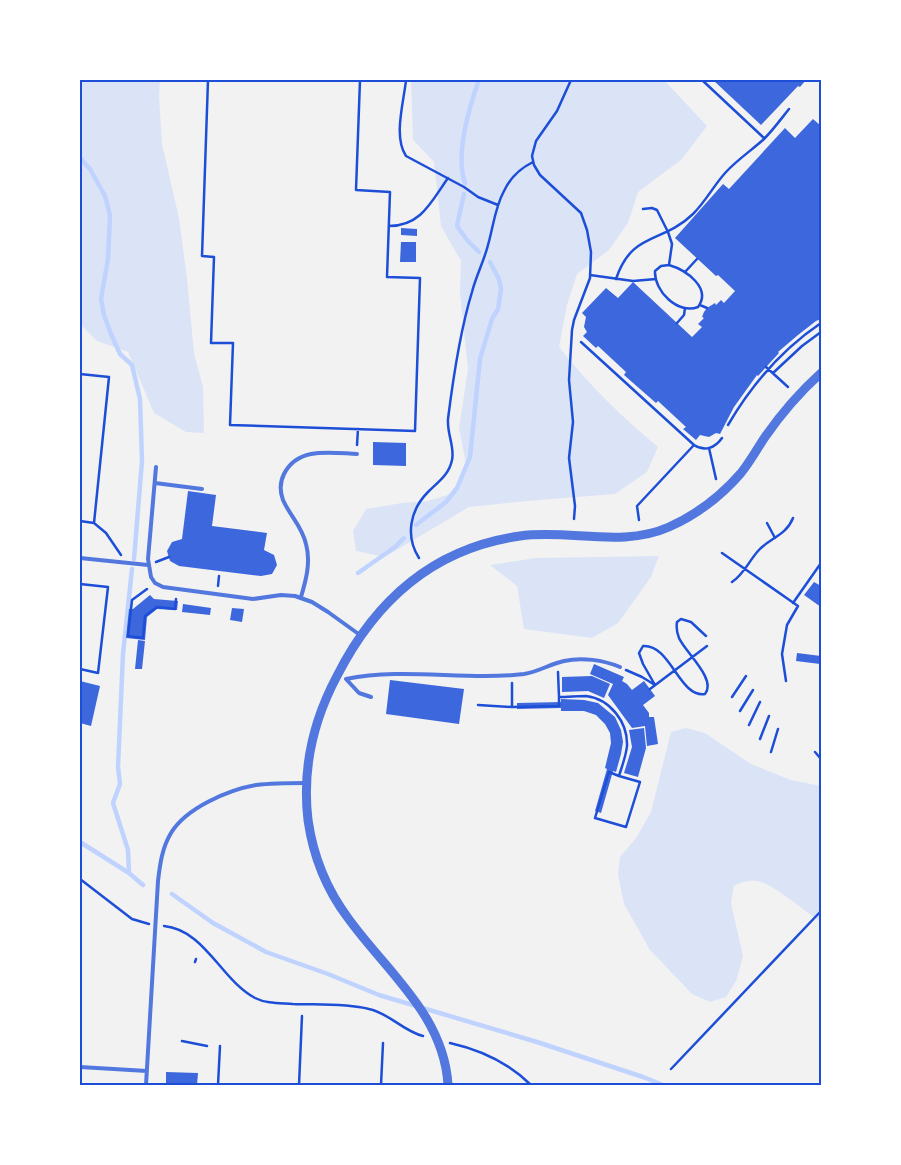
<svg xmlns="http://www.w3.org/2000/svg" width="901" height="1165" viewBox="0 0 901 1165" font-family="Figtree,sans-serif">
<rect width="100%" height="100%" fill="#f2f2f2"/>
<path fill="#dbe4f7" d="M80,80H160L159,96L162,144L179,218L187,278L194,353L203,387L204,433L186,432L154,413L128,352L97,341L80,324Z
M411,80H664L707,126L681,160L638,192L628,223L609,250L577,274L567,305L559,347C588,384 622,417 658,447L647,472L615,494L527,501L469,507L385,557L356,551L353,531L366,509L402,503L428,501L454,493L467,469L459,428L468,369L460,294L461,261L441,226L434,162L413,140Z
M659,556L651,577L618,623L592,638L524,629L517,586L490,565L536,558Z
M686,728L705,733L751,764L791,780L821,786V922C805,912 778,888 761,882C753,879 741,882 734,886L731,903L743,956L736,981L726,997L710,1002L692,994L650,950L624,904L618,875L620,857L636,838L651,812L671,732Z"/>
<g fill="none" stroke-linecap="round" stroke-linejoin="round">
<path stroke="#bfd3fe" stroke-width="4.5" d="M80,158L90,169L105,196L110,215L108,259L101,299L104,315L111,334L120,354L132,365L140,399L142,461L134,559
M465,183C455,155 469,107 479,80
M464,194L457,226L467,240L479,252
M416,525L446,502L457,488L470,457L480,359L492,319L498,309L501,289L499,279L490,262
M358,573L395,547L404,538
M80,842L129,873L143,885
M129,873L128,850L113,803L120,784L118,767L123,654L132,569
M172,894L213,923L266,952L328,974L379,995L537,1042L643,1077L663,1085"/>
</g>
<path fill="#3d67dc" d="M713,80H806L800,87L798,86L761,125Z
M813,119L821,126V319L816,321L798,335L778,352L779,353L758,376L757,375L734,407L720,434L716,433L709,437L700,435L696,440L683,429L686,427L658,401L656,403L624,375L626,372L598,346L596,348L583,336L587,332L584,327L586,317L582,313L606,288L618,298L633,282L692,337L702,327L698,324L704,318L702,317L704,312L707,308L715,303L716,305L721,300L724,303L735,291L718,275L716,276L675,238L723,184L729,189L785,128L795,138Z
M401,228L417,229V236L401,235Z
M401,242H416V262H400Z
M373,442L406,443V466L373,465Z
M188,491L216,495L212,526L267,533L264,550L274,555L277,565L272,574L261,576L179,566L170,561L167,551L172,542L182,539Z
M814,582L821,586V607L804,595Z
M150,595L154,599L178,601L177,610L157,609L147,617L145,640L126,638L129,609H133Z
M183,604L211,608L210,615L182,612Z
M232,608L244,609L242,622L230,620Z
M138,640L145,641L142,669H135Z
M797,653L821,656L820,664L796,661Z
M594,664L624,677L622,681L627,684L632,690L644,681L655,696L643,705L649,713V717H654L658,744L647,746L645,726L632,728L608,695L613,684L590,674Z
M592,676L610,684L604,698L588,691L562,692V677Z
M390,680L464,689L459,724L386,714Z
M80,681L100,686L91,726L80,723Z
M561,699L584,700L598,703L615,717L621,730L623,742L621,754L616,772L613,771L601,813L595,811L607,769L605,768L611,743L610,733L605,724L596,715L584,711H561V708L517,709V703L561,702Z
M644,728L646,748L638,777L624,773L632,747L629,730Z
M166,1072L198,1073L197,1085H166Z"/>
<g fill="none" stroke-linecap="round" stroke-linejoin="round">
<path stroke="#1d4ed8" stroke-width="2.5" d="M208,80L202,256L214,257L211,343H233L230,425L415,431L420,278L387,277L390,192L356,190L360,80
M406,80C404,101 393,137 406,156L464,187L478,197L498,205
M571,80L557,111L536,141L532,156L534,165L540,175L581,213L587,230L591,252L590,278L574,320L572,330L569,380L573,422L569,458L575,506L574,519
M702,80L764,138
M643,209L652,208L657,210L668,232L672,244L669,265
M389,226C421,226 431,202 448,178
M669,265C686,270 712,288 698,307C678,315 654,291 655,271L661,266Z
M685,272L697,259
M590,275L633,281L656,279
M616,279C632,231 662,244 693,214C706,201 714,185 726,172C738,159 752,150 764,139C773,130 781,119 789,109
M700,305L707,308
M677,323L684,315L685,308
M581,342L694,445L637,506L639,520
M766,367L788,387
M773,373L802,346L821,332
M80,374L109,377L94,523
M728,425C752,384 781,350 821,323
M357,445L358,429
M694,445C705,452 715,448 722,438
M709,448L716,479
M80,521L94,523L106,533L121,555
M767,523L775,538
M722,553L798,606L787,625L782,654L786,681
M419,558C405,536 410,510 428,492C438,482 449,475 452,460C455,447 447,435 448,419C453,379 460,331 472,292C476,276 484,261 488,245C493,228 495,207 504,191C510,178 521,168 533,162
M156,562L169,557
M732,582C744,574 749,561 758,551C769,538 786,536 793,518
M80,584L108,587L98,673L80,669
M218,586L219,576
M147,589L132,600L128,636L143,638L145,616L157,607L175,609L176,599
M793,603L821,563
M626,670L642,677L655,685L643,664L639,653L643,646C671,644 679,698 705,694C717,679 685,652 679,638C677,633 676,628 677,622L681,619L691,622L706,636
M558,672L559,697C568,697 577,696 586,696C610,699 628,722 627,746C626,756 622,766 619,776L640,782L626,827L595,818L609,772L619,776
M650,689L707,646
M732,697L746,676
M478,705L512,707V683
M513,707L559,706V697
M740,711L753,690
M749,725L760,702
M760,739L769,716
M771,752L778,729
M815,752L821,759
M80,879L132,919L149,924
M164,926C205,930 221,980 255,998C267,1004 280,1003 293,1004C317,1005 344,1003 369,1009C389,1013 403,1031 423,1036
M195,962L196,959
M182,1041L207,1046
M450,1043C481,1050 508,1062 531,1085
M671,1069L821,911
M218,1085L220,1046
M299,1085L302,1016
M381,1085L383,1043"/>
<path stroke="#5277de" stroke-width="4" d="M156,467L148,559L151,577L155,583L163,587L253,599L281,595L295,596L312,602L328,612L360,635
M155,483L202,489
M80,558L148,565
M301,597C306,580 311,562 306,544C302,526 290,516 283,500C280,492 280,482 284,474C298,446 332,453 357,454
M371,697L359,693L346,679C404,667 465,681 524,674C538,672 550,664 564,661C582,657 603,660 620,667
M80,1067L147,1071
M146,1085L158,881C160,864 162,848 171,833C186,808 228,790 256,785C273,783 290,783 306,783"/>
<path stroke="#5277de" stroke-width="9" d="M448,1085C444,1015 386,971 348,918C327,890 313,855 308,820C302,769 313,721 337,676C375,601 434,548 520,536C569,529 622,548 669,527C696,515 722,495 741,473C750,462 757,449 765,437C781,414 800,392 821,373"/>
</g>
<rect width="901" height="1165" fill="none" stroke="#ffffff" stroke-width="162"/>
<rect x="81" y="81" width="739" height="1003" fill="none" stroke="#1d4ed8" stroke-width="2"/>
</svg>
